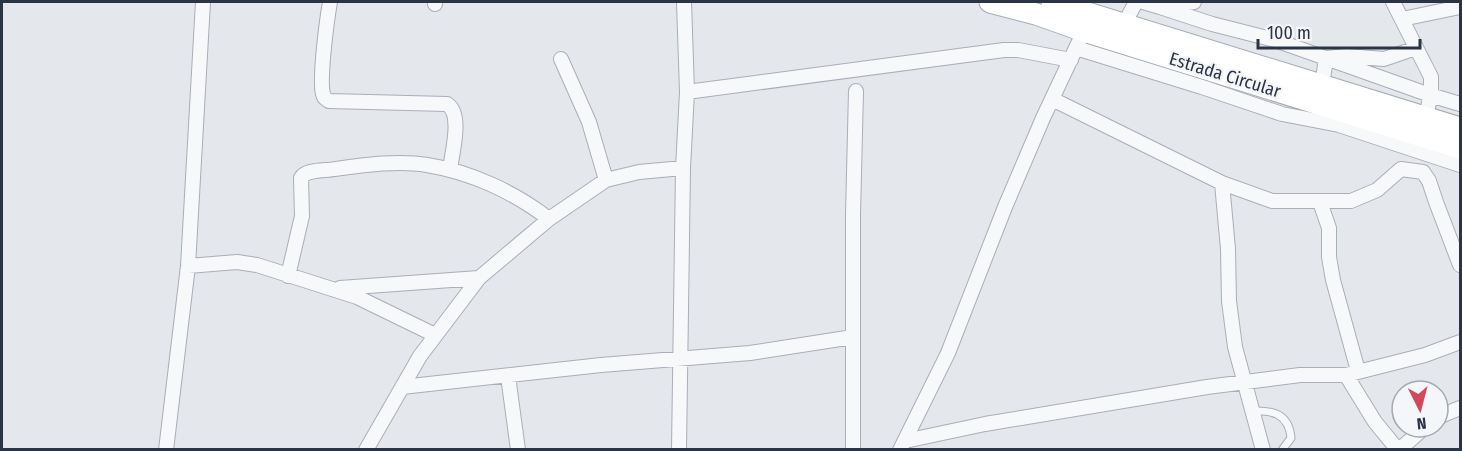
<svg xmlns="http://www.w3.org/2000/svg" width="1462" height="451" viewBox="0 0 1462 451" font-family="'Fira Sans Condensed',sans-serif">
<rect width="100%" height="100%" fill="#e4e7ec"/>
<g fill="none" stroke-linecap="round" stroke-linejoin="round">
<g stroke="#a9aeb7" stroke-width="9">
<path id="service" d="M1252,411C1273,410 1289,414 1291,438L1282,450"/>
</g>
<g stroke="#a9aeb7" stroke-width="16">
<path id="minor" d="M330,2C327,19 319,79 323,94C324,99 325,98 329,101L447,104C463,114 452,152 450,170
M435,2V4
M1143,2L1160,7L1194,2
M1393,2L1431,77V92L1426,118
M1160,7L1212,24L1275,40L1430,95L1460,104
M1402,19L1460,7
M1124,24L1136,2
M1076,48L1202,87L1282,114L1339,125L1460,165
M561,59L589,122L606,180
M1322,86L1326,58L1347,56L1384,59L1416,48
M687,92L1004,50H1018L1071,60
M1052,99L1222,183L1272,201H1351L1377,190L1401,169L1423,172L1429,181L1436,202L1460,265
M1222,183L1228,249L1229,301L1235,347L1263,450
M1320,202L1329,228V257L1333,280L1358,371
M188,266L237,262L257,265L357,297L435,335
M288,276L302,216L301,178C306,169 325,171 335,169C364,165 398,160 427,165C471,172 514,192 549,219
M340,288L479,278
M1346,375L1375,422L1398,450
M508,376L518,450
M402,387L601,365L750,353L853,337
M1438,417L1460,408
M905,441L985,424L1207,387L1300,375H1346L1425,355L1460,342
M166,450L188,266L203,2
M366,450L420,356L479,278L549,219L606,180L639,172L683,168
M679,450L683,168L687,92L684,2
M853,450V215L856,91
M900,450L948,353L1005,207L1043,118L1084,31
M1399,450L1425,427"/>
</g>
<g stroke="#a3abb8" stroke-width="23">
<path id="primary" d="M990,2L1036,14L1084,31L1460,148
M1052,2L1460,128"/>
</g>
<use href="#service" stroke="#f7f8fa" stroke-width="7"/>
<use href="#minor" stroke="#f7f8fa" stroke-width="14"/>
<use href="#primary" stroke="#fff" stroke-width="21"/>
</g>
<g text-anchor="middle" stroke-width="4.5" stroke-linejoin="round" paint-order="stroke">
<g font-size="18" fill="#2b3445" stroke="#f4f6f9">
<text transform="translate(1225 75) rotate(17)" y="6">Estrada Circular</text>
</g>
</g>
<rect width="1462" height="451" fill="none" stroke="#2b3445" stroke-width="6"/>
<g transform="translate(1420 409) rotate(174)"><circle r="28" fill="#f4f6f9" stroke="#a4a8b1" stroke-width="1.5"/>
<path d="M0-4.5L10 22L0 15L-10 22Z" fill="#d1495b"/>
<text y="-9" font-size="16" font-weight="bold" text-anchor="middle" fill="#2b3445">N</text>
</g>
<path d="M1258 39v9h162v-9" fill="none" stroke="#2b3445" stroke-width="3"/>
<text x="1267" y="39" font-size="18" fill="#2b3445" stroke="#f4f6f9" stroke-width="4.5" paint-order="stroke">100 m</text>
</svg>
